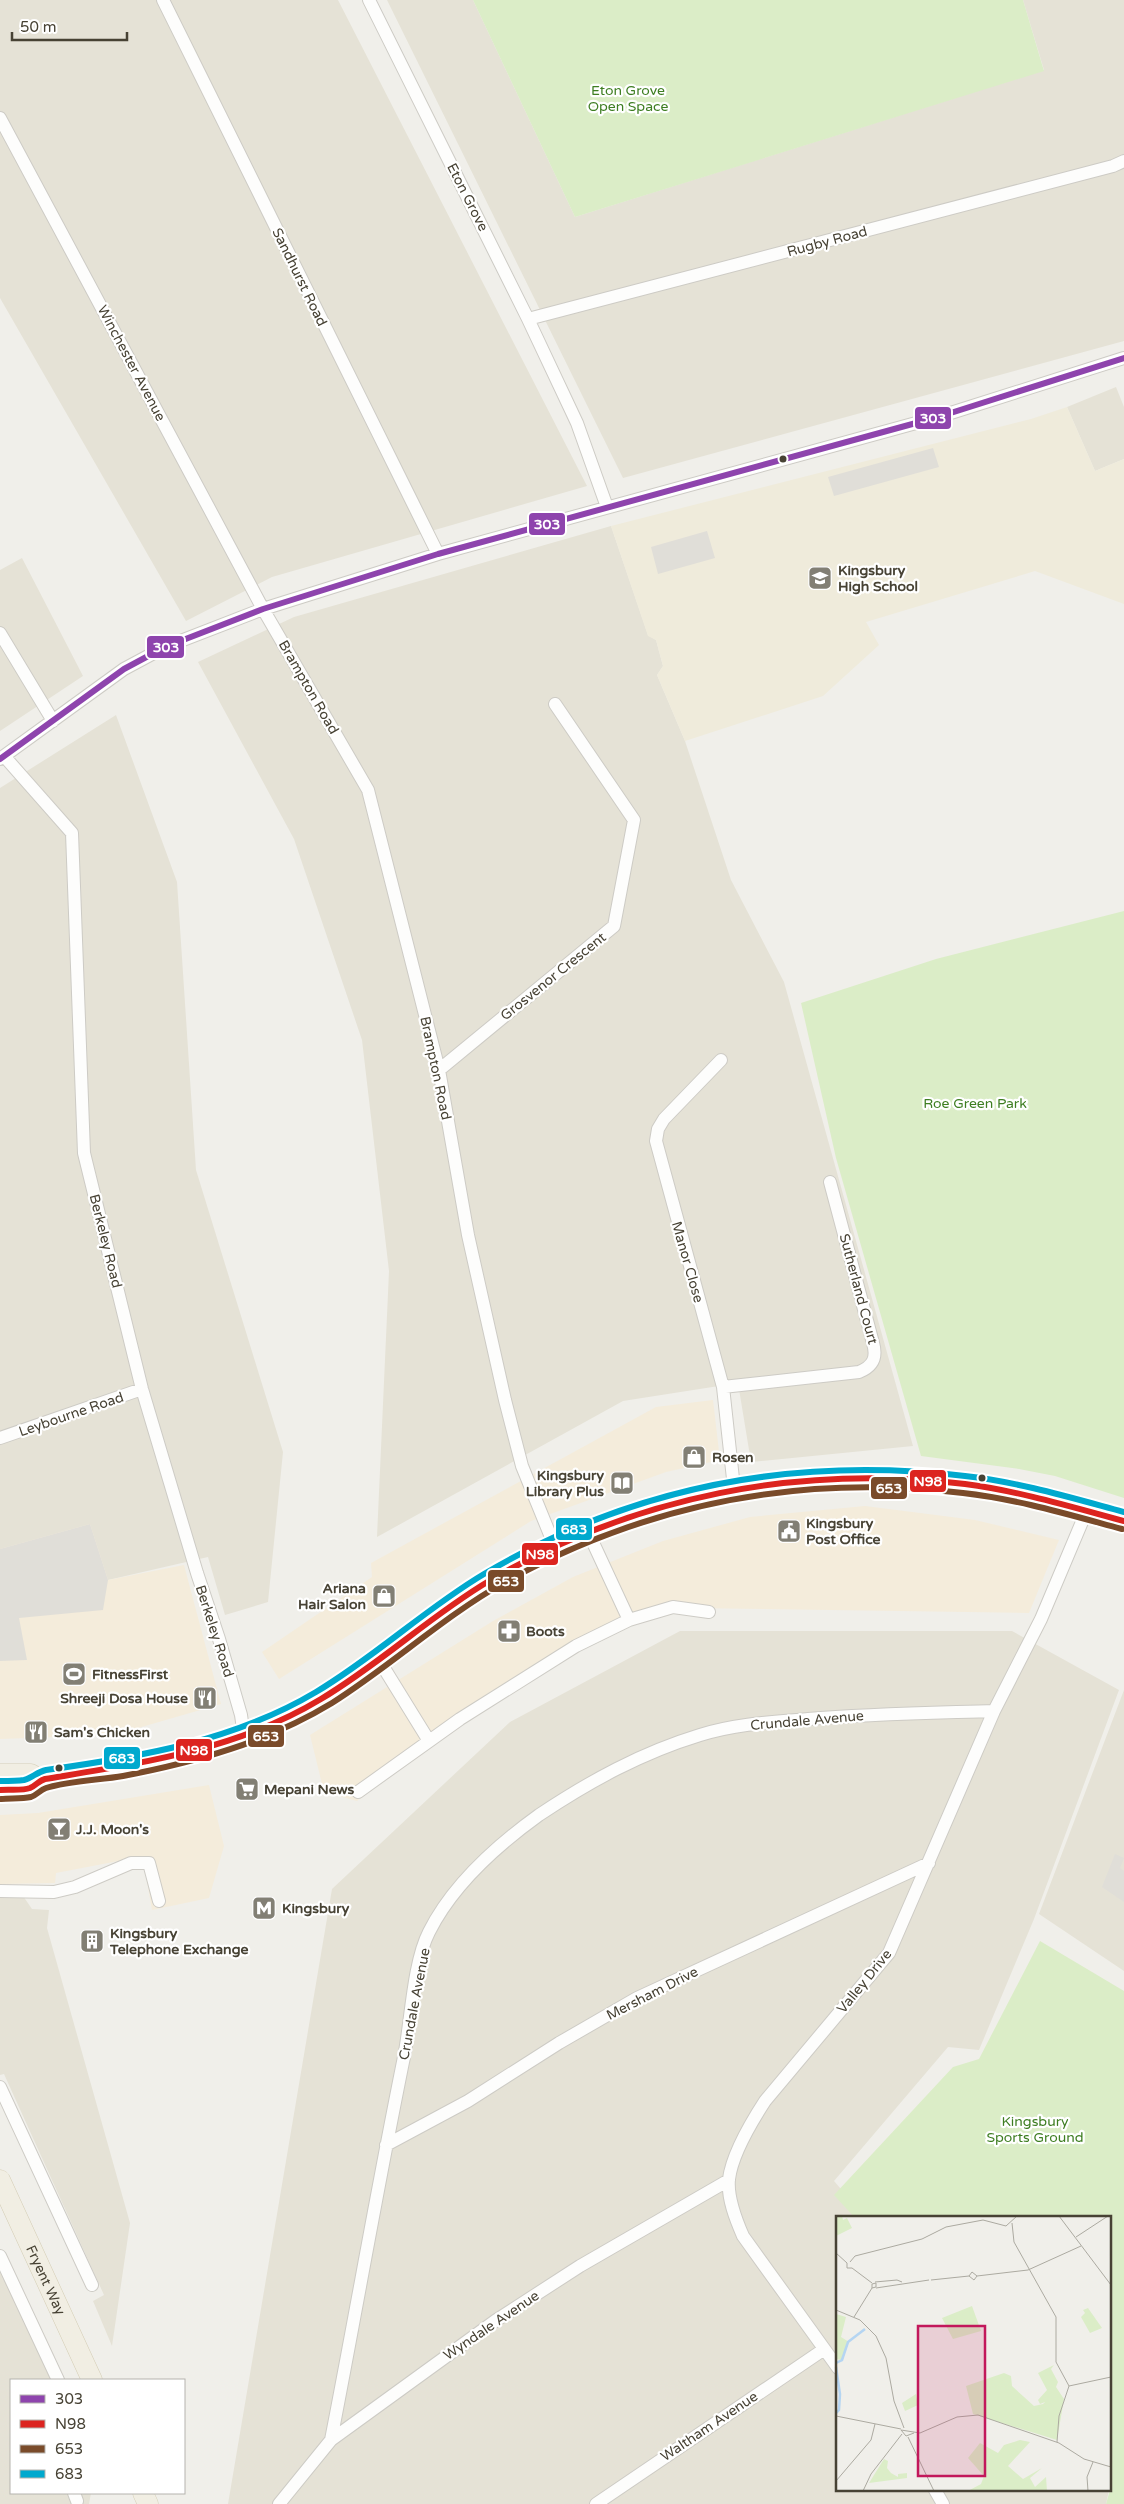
<svg xmlns="http://www.w3.org/2000/svg" width="1124" height="2504" viewBox="0 0 1124 2504" font-family="'Varela Round',sans-serif">
<rect width="100%" height="100%" fill="#f0efea"/>
<path fill="#e5e2d6" d="M0,0H338L587,486L272,577L186,621L0,298Z
M387,0H473L575,217L1044,70L1023,0H1124V341L623,478Z
M1116,387L1124,407V459L1095,471L1067,407Z
M611,526L648,635L656,640L663,666L657,675L685,741L731,880L784,982L913,1446L751,1462L738,1383L623,1401L377,1537L389,1271L362,1040L294,839L198,662L294,617Z
M22,558L83,676L0,731V570Z
M116,715L177,882L196,1170L283,1452L268,1602L225,1615L208,1557L108,1580L0,1549V788Z
M680,1631H1012L1119,1690L1034,1919L979,2050L948,2047L834,2181L866,2218H838V2490H1109L1106,2504H228L332,1889L510,1722Z
M1124,1690V1971L1039,1914Z
M21,1893L32,1909L49,1910L47,1928L130,2223L112,2346L93,2301L104,2295L4,2074L0,2075V1894Z
M0,2267L51,2380H11V2493H91L89,2504H0Z"/>
<path fill="#f4ecdb" d="M713,1400L720,1460L666,1472L531,1521L279,1679L262,1652L372,1577L371,1563L656,1407Z
M865,1506L975,1520L1059,1540L1029,1613L688,1608L622,1625L516,1678L357,1801L324,1792L310,1735L493,1621L573,1577L663,1541L750,1517Z
M90,1524L108,1580L184,1565L221,1704L114,1735L0,1739V1549Z
M209,1785L224,1846L209,1898L152,1910L144,1864L129,1859L56,1873L55,1883L0,1884V1815L38,1813Z"/>
<path fill="#efebdb" d="M1067,407L1095,471L1124,459V604L1035,571L866,622L879,645L823,696L685,741L657,675L663,666L656,640L648,636L611,526L1031,419Z"/>
<path fill="#dbedc7" d="M473,0H1023L1044,71L575,217Z
M1124,911V1498L1055,1476L1019,1469L921,1456L836,1158L801,1003L936,959Z
M1040,1941L1124,1991V2504H1106L1110,2490V2218H855L834,2195L953,2067L979,2059Z"/>
<path fill="#e0ded8" d="M933,448L939,467L834,496L828,477Z
M707,531L715,558L658,574L651,547Z
M90,1524L108,1580L103,1610L19,1618L27,1660L0,1661V1549Z
M1115,1854L1124,1858L1120,1868L1124,1871V1902L1102,1887Z"/>
<g fill="none" stroke-linecap="round" stroke-linejoin="round">
<g stroke="#cdcbc5" stroke-width="14">
<path id="minor" d="M163,0L438,554
M369,0L528,319L577,423L607,507
M0,118L263,609L368,790L439,1070L468,1235L505,1400L522,1466L555,1547
M528,319L1113,166L1124,161
M0,633L53,721
M4,756L72,833L84,1153L142,1389L197,1573L219,1639L241,1715L244,1736
M0,759L124,669L165,647L263,609L438,554L938,417L1124,358
M721,1060L664,1119L658,1129L656,1141L723,1387L734,1488
M439,1070L614,926L634,820L555,704
M723,1387L859,1372C874,1366 877,1357 873,1343L830,1182
M0,1438L142,1389
M589,1534L629,1620
M379,1660L429,1741
M358,1792L460,1719L576,1646L629,1620L673,1607L709,1612
M0,1891L54,1892L75,1887L131,1863H149L159,1901
M0,2087L92,2285
M386,2145L468,2101L559,2043L637,1998L929,1863
M0,2256L58,2380
M838,2368L743,2236C736,2220 727,2198 729,2179C732,2155 752,2121 765,2101L889,1953L994,1711L1041,1619L1087,1510
M331,2440C356,2312 378,2184 404,2057C411,2022 413,1963 429,1932C453,1884 496,1846 539,1815C590,1781 641,1753 700,1735C735,1724 772,1722 808,1719C870,1714 932,1713 994,1711
M935,2490L943,2504
M74,2493L77,2501
M279,2504L331,2440L495,2321L580,2266L729,2180
M596,2504L823,2350"/>
</g>
<g stroke="#d4cdb5" stroke-width="21">
<g id="primary">
<path d="M0,1774H31L40,1780"/>
<path d="M0,1790L30,1788L40,1780C132,1767 238,1750 318,1701C352,1681 382,1656 413,1633C444,1609 480,1585 515,1567C715,1461 911,1453 1124,1521"/>
<path id="s1" d="M0,2180L92,2380"/>
<path d="M143,2493L148,2504"/>
</g>
</g>
<use href="#minor" stroke="#fdfdfc" stroke-width="12"/>
<use href="#primary" stroke="#f1eee3" stroke-width="20"/>
<g stroke="#fff" stroke-width="10">
<path id="bus-1" d="M0,759L124,669L165,647L263,609L438,554L938,417L1124,358"/>
</g>
<g stroke="#fff" stroke-width="10">
<path id="bus-2" d="M0,1790C9,1789 22,1791 30,1788C37,1785 38,1781 45,1779C141,1763 237,1750 321,1699C380,1664 430,1616 489,1581C635,1496 799,1464 965,1484C1019,1491 1072,1507 1124,1521"/>
</g>
<g stroke="#fff" stroke-width="10">
<path id="bus-3" d="M1,1799C10,1798 21,1799 31,1797C37,1795 40,1790 46,1788C68,1781 100,1780 123,1776C196,1762 268,1742 332,1703C392,1665 443,1617 505,1582C648,1503 802,1474 963,1493C1017,1499 1070,1515 1122,1529"/>
</g>
<g stroke="#fff" stroke-width="10">
<path id="bus-4" d="M0,1781C8,1781 17,1781 24,1780C32,1778 37,1772 46,1770C139,1757 234,1741 316,1692C375,1657 425,1609 484,1574C633,1486 794,1456 965,1476C1019,1482 1072,1498 1124,1512"/>
</g>
<use href="#bus-1" stroke="#8e44ad" stroke-width="6"/>
<use href="#bus-2" stroke="#dc241f" stroke-width="6"/>
<use href="#bus-3" stroke="#7a4b2a" stroke-width="6"/>
<use href="#bus-4" stroke="#00a9ce" stroke-width="6"/>
</g>
<defs>
<g id="school-square" transform="scale(1.25)"><rect x="-9" y="-9" width="18" height="18" rx="4" fill="#827f74" stroke="#fff"/><path d="M0-5L7-2L0 1L-7-2ZM-4 1L0 2.5L4 1V4Q0 6-4 4Z" fill="#fff"/></g>
<g id="shop-square" transform="scale(1.25)"><rect x="-9" y="-9" width="18" height="18" rx="4" fill="#827f74" stroke="#fff"/><path d="M-5-2.5h2.3a2.7 3.5 0 0 1 5.4 0H5L5.5 6h-11ZM-1.5-2.5h3a1.5 2.3 0 0 0-3 0Z" fill="#fff"/></g>
<g id="library-square" transform="scale(1.25)"><rect x="-9" y="-9" width="18" height="18" rx="4" fill="#827f74" stroke="#fff"/><path d="M-6-4Q-3-5.5-.7-3.5V5Q-3 3-6 4ZM6-4Q3-5.5 .7-3.5V5Q3 3 6 4Z" fill="#fff"/></g>
<g id="civic-square" transform="scale(1.25)"><rect x="-9" y="-9" width="18" height="18" rx="4" fill="#827f74" stroke="#fff"/><path d="M-.6-6.5H3V-4.5H.6V-3L4-1V1h2V6H-6V1h2V-1L-.6-3ZM-1.2 2.5V6h2.4V2.5Z" fill="#fff"/></g>
<g id="pharmacy-square" transform="scale(1.25)"><rect x="-9" y="-9" width="18" height="18" rx="4" fill="#827f74" stroke="#fff"/><path d="M-2-6h4v4h4v4h-4v4h-4v-4h-4v-4h4Z" fill="#fff"/></g>
<g id="stadium-square" transform="scale(1.25)"><rect x="-9" y="-9" width="18" height="18" rx="4" fill="#827f74" stroke="#fff"/><path d="M0-5a6.5 5 0 1 0 0 10a6.5 5 0 1 0 0-10ZM-3.5-1.8h7v3.6h-7Z" fill="#fff"/></g>
<g id="restaurant-square" transform="scale(1.25)"><rect x="-9" y="-9" width="18" height="18" rx="4" fill="#827f74" stroke="#fff"/><path d="M-5-6h1v4h1v-4h1v4h1v-4h1v5L-1.5 .5V6h-2V.5L-5-1ZM5-6V6H3V1.5H1.5Q1.5-4 5-6Z" fill="#fff"/></g>
<g id="supermarket-square" transform="scale(1.25)"><rect x="-9" y="-9" width="18" height="18" rx="4" fill="#827f74" stroke="#fff"/><path d="M-6-5.5h2.5l.6 2H6L4.5 2H-2.5L-4.4-4H-6ZM-1.5 3.2a1.3 1.3 0 1 0 .1 0ZM3 3.2a1.3 1.3 0 1 0 .1 0Z" fill="#fff"/></g>
<g id="bar-square" transform="scale(1.25)"><rect x="-9" y="-9" width="18" height="18" rx="4" fill="#827f74" stroke="#fff"/><path d="M-6-5H6L.8 .8V4.5H3.5V6h-7V4.5H-.8V.8Z" fill="#fff"/></g>
<g id="metro-square" transform="scale(1.25)"><rect x="-9" y="-9" width="18" height="18" rx="4" fill="#827f74" stroke="#fff"/><path d="M-5.5 5V-5H-3L0 0L3-5H5.5V5H3V-.5L0 4L-3-.5V5Z" fill="#fff"/></g>
<g id="building-square" transform="scale(1.25)"><rect x="-9" y="-9" width="18" height="18" rx="4" fill="#827f74" stroke="#fff"/><path d="M-4-6H4V6H1V3H-1V6H-4ZM-2.5-4.3h1.7v1.8h-1.7ZM.8-4.3h1.7v1.8H.8ZM-2.5-1h1.7V.8h-1.7ZM.8-1h1.7V.8H.8Z" fill="#fff"/></g>
</defs>
<g fill-rule="evenodd">
<use href="#school-square" x="820" y="578"/>
<use href="#shop-square" x="694" y="1457"/>
<use href="#library-square" x="622" y="1483"/>
<use href="#civic-square" x="789" y="1531"/>
<use href="#shop-square" x="384" y="1596"/>
<use href="#pharmacy-square" x="509" y="1631"/>
<use href="#stadium-square" x="74" y="1674"/>
<use href="#restaurant-square" x="205" y="1698"/>
<use href="#restaurant-square" x="36" y="1732"/>
<use href="#supermarket-square" x="247" y="1789"/>
<use href="#bar-square" x="59" y="1829"/>
<use href="#metro-square" x="264" y="1908"/>
<use href="#building-square" x="92" y="1941"/>
</g>
<g fill="#474234" stroke="#fff" stroke-width="2">
<circle cx="783" cy="459" r="4.5"/>
<circle cx="982" cy="1478" r="4.5"/>
<circle cx="59" cy="1768" r="4.5"/>
</g>
<g text-anchor="middle" stroke-width="4.5" stroke-linejoin="round" paint-order="stroke">
<g font-size="14" fill="#3e7e22" stroke="#fff">
<text x="628" y="95">Eton Grove<tspan x="628" dy="16">Open Space</tspan></text>
<text x="975" y="1108">Roe Green Park</text>
<text x="1035" y="2126">Kingsbury<tspan x="1035" dy="16">Sports Ground</tspan></text>
</g>
<g font-size="14" fill="#474234" stroke="#fff">
<text transform="translate(468 197) rotate(63)" y="5">Eton Grove</text>
<text transform="translate(827 241) rotate(-15)" y="5">Rugby Road</text>
<text transform="translate(300 277) rotate(64)" y="5">Sandhurst Road</text>
<text transform="translate(132 363) rotate(62)" y="5">Winchester Avenue</text>
<text transform="translate(309 687) rotate(60)" y="5">Brampton Road</text>
<text transform="translate(553 976) rotate(-39)" y="5">Grosvenor Crescent</text>
<text transform="translate(436 1068) rotate(78)" y="5">Brampton Road</text>
<text transform="translate(106 1241) rotate(76)" y="5">Berkeley Road</text>
<text transform="translate(688 1262) rotate(74)" y="5">Manor Close</text>
<text transform="translate(859 1289) rotate(75)" y="5">Sutherland Court</text>
<text transform="translate(71 1414) rotate(-19)" y="5">Leybourne Road</text>
<text transform="translate(215 1631) rotate(72)" y="5">Berkeley Road</text>
<text transform="translate(807 1720) rotate(-5)" y="5">Crundale Avenue</text>
<text transform="translate(864 1981) rotate(-51)" y="5">Valley Drive</text>
<text transform="translate(652 1993) rotate(-27)" y="5">Mersham Drive</text>
<text transform="translate(414 2004) rotate(-79)" y="5">Crundale Avenue</text>
<text dy="5" stroke="none"><textPath href="#s1" startOffset="110">Fryent Way</textPath></text>
<text transform="translate(491 2325) rotate(-34)" y="5">Wyndale Avenue</text>
<text transform="translate(709 2426) rotate(-34)" y="5">Waltham Avenue</text>
</g>
<g font-size="14" font-weight="bold" fill="#474234" stroke="#fff" text-anchor="start">
<text x="838" y="575">Kingsbury<tspan x="838" dy="16">High School</tspan></text>
<text x="712" y="1462">Rosen</text>
<text x="604" y="1480" text-anchor="end">Kingsbury<tspan x="604" dy="16">Library Plus</tspan></text>
<text x="806" y="1528">Kingsbury<tspan x="806" dy="16">Post Office</tspan></text>
<text x="366" y="1593" text-anchor="end">Ariana<tspan x="366" dy="16">Hair Salon</tspan></text>
<text x="526" y="1636">Boots</text>
<text x="92" y="1679">FitnessFirst</text>
<text x="188" y="1703" text-anchor="end">Shreeji Dosa House</text>
<text x="54" y="1737">Sam's Chicken</text>
<text x="264" y="1794">Mepani News</text>
<text x="76" y="1834">J.J. Moon's</text>
<text x="282" y="1913">Kingsbury</text>
<text x="110" y="1938">Kingsbury<tspan x="110" dy="16">Telephone Exchange</tspan></text>
</g>
</g>
<g transform="translate(836 2216)">
<rect width="275" height="275" fill="#f0efea"/>
<path d="M0,0H6L7,4L11,2L16,12L0,20ZM136,90L145,115L117,123L106,102ZM252,92L266,112L254,117L245,101L249,97L247,94ZM0,98L10,101L5,121L13,126L6,144L0,143ZM218,149L215,153L222,166L220,171L228,183L221,224L137,198L130,170L168,157L175,160L176,170L198,190L207,188L209,186L204,188L202,184L211,174L202,157ZM80,178L82,189L69,195L66,187ZM184,224L194,226L172,250L187,263L206,252L194,262L199,271L210,261L211,275H132L145,268L148,260L132,242L144,227L162,237L168,229ZM48,243L52,245L51,252L55,257L62,261V258L71,257V262L33,267Z" fill="#dbedc7"/>
<path fill="none" stroke="#b5d5f2" stroke-width="2.5" d="M0,147L6,144L12,126L29,113M0,151L4,178L3,194L0,197"/>
<path fill="none" stroke="#acaaa1" stroke-width="1" d="M223,0L275,69M176,7L178,26L220,101V146L233,170M240,21L272,0M0,37L11,47V52H16L36,67M14,46L19,40L86,23L110,11L147,4L170,10L181,0M141,60L192,54L245,30M95,64L133,60L138,64L141,60L136,56L133,60M39,66L61,64L66,66M40,72L93,64M0,94L24,104L40,120L50,142L58,185L68,212M18,101L36,72L40,71V67L36,68V72M233,170L275,161M0,200L65,213M78,217L70,220L65,214L84,217L121,201L142,199L223,227L248,243L275,251M72,221L98,275M221,226L223,200L233,170M0,265L35,224L39,208M27,275L35,258L66,218M252,275L251,261L257,246"/>
<path fill="#c2185b" fill-opacity="0.15" stroke="#c2185b" stroke-width="2.5" d="M82,110H149V260H82Z"/>
<rect width="275" height="275" fill="none" stroke="#474234" stroke-width="2.5"/>
</g>
<g stroke="#fff" stroke-width="2">
<rect x="914" y="406" width="38" height="24" rx="5" fill="#8e44ad"/>
<rect x="528" y="512" width="38" height="24" rx="5" fill="#8e44ad"/>
<rect x="146" y="635" width="39" height="24" rx="5" fill="#8e44ad"/>
<rect x="909" y="1469" width="38" height="24" rx="5" fill="#dc241f"/>
<rect x="870" y="1476" width="38" height="24" rx="5" fill="#7a4b2a"/>
<rect x="555" y="1517" width="38" height="24" rx="5" fill="#00a9ce"/>
<rect x="521" y="1542" width="38" height="24" rx="5" fill="#dc241f"/>
<rect x="487" y="1569" width="38" height="24" rx="5" fill="#7a4b2a"/>
<rect x="247" y="1724" width="38" height="24" rx="5" fill="#7a4b2a"/>
<rect x="175" y="1738" width="38" height="24" rx="5" fill="#dc241f"/>
<rect x="103" y="1746" width="38" height="24" rx="5" fill="#00a9ce"/>
</g>
<g font-size="14" text-anchor="middle" font-weight="bold" fill="#fff">
<text x="933" y="423">303</text>
<text x="547" y="529">303</text>
<text x="166" y="652">303</text>
<text x="928" y="1486">N98</text>
<text x="889" y="1493">653</text>
<text x="574" y="1534">683</text>
<text x="540" y="1559">N98</text>
<text x="506" y="1586">653</text>
<text x="266" y="1741">653</text>
<text x="194" y="1755">N98</text>
<text x="122" y="1763">683</text>
</g>
<rect x="10" y="2379" width="175" height="115" fill="#ffffff" stroke="#b5b3ae"/>
<rect x="20" y="2395" width="25" height="8" fill="#8e44ad" stroke="#b5b3ae"/>
<text x="55" y="2404" font-size="15" fill="#474234">303</text>
<rect x="20" y="2420" width="25" height="8" fill="#dc241f" stroke="#b5b3ae"/>
<text x="55" y="2429" font-size="15" fill="#474234">N98</text>
<rect x="20" y="2445" width="25" height="8" fill="#7a4b2a" stroke="#b5b3ae"/>
<text x="55" y="2454" font-size="15" fill="#474234">653</text>
<rect x="20" y="2470" width="25" height="8" fill="#00a9ce" stroke="#b5b3ae"/>
<text x="55" y="2479" font-size="15" fill="#474234">683</text>
<path d="M12 32v8h115v-8" fill="none" stroke="#474234" stroke-width="2.5"/>
<text x="20" y="32" font-size="15" fill="#474234" stroke="#ffffff" stroke-width="4" paint-order="stroke">50 m</text>
</svg>
